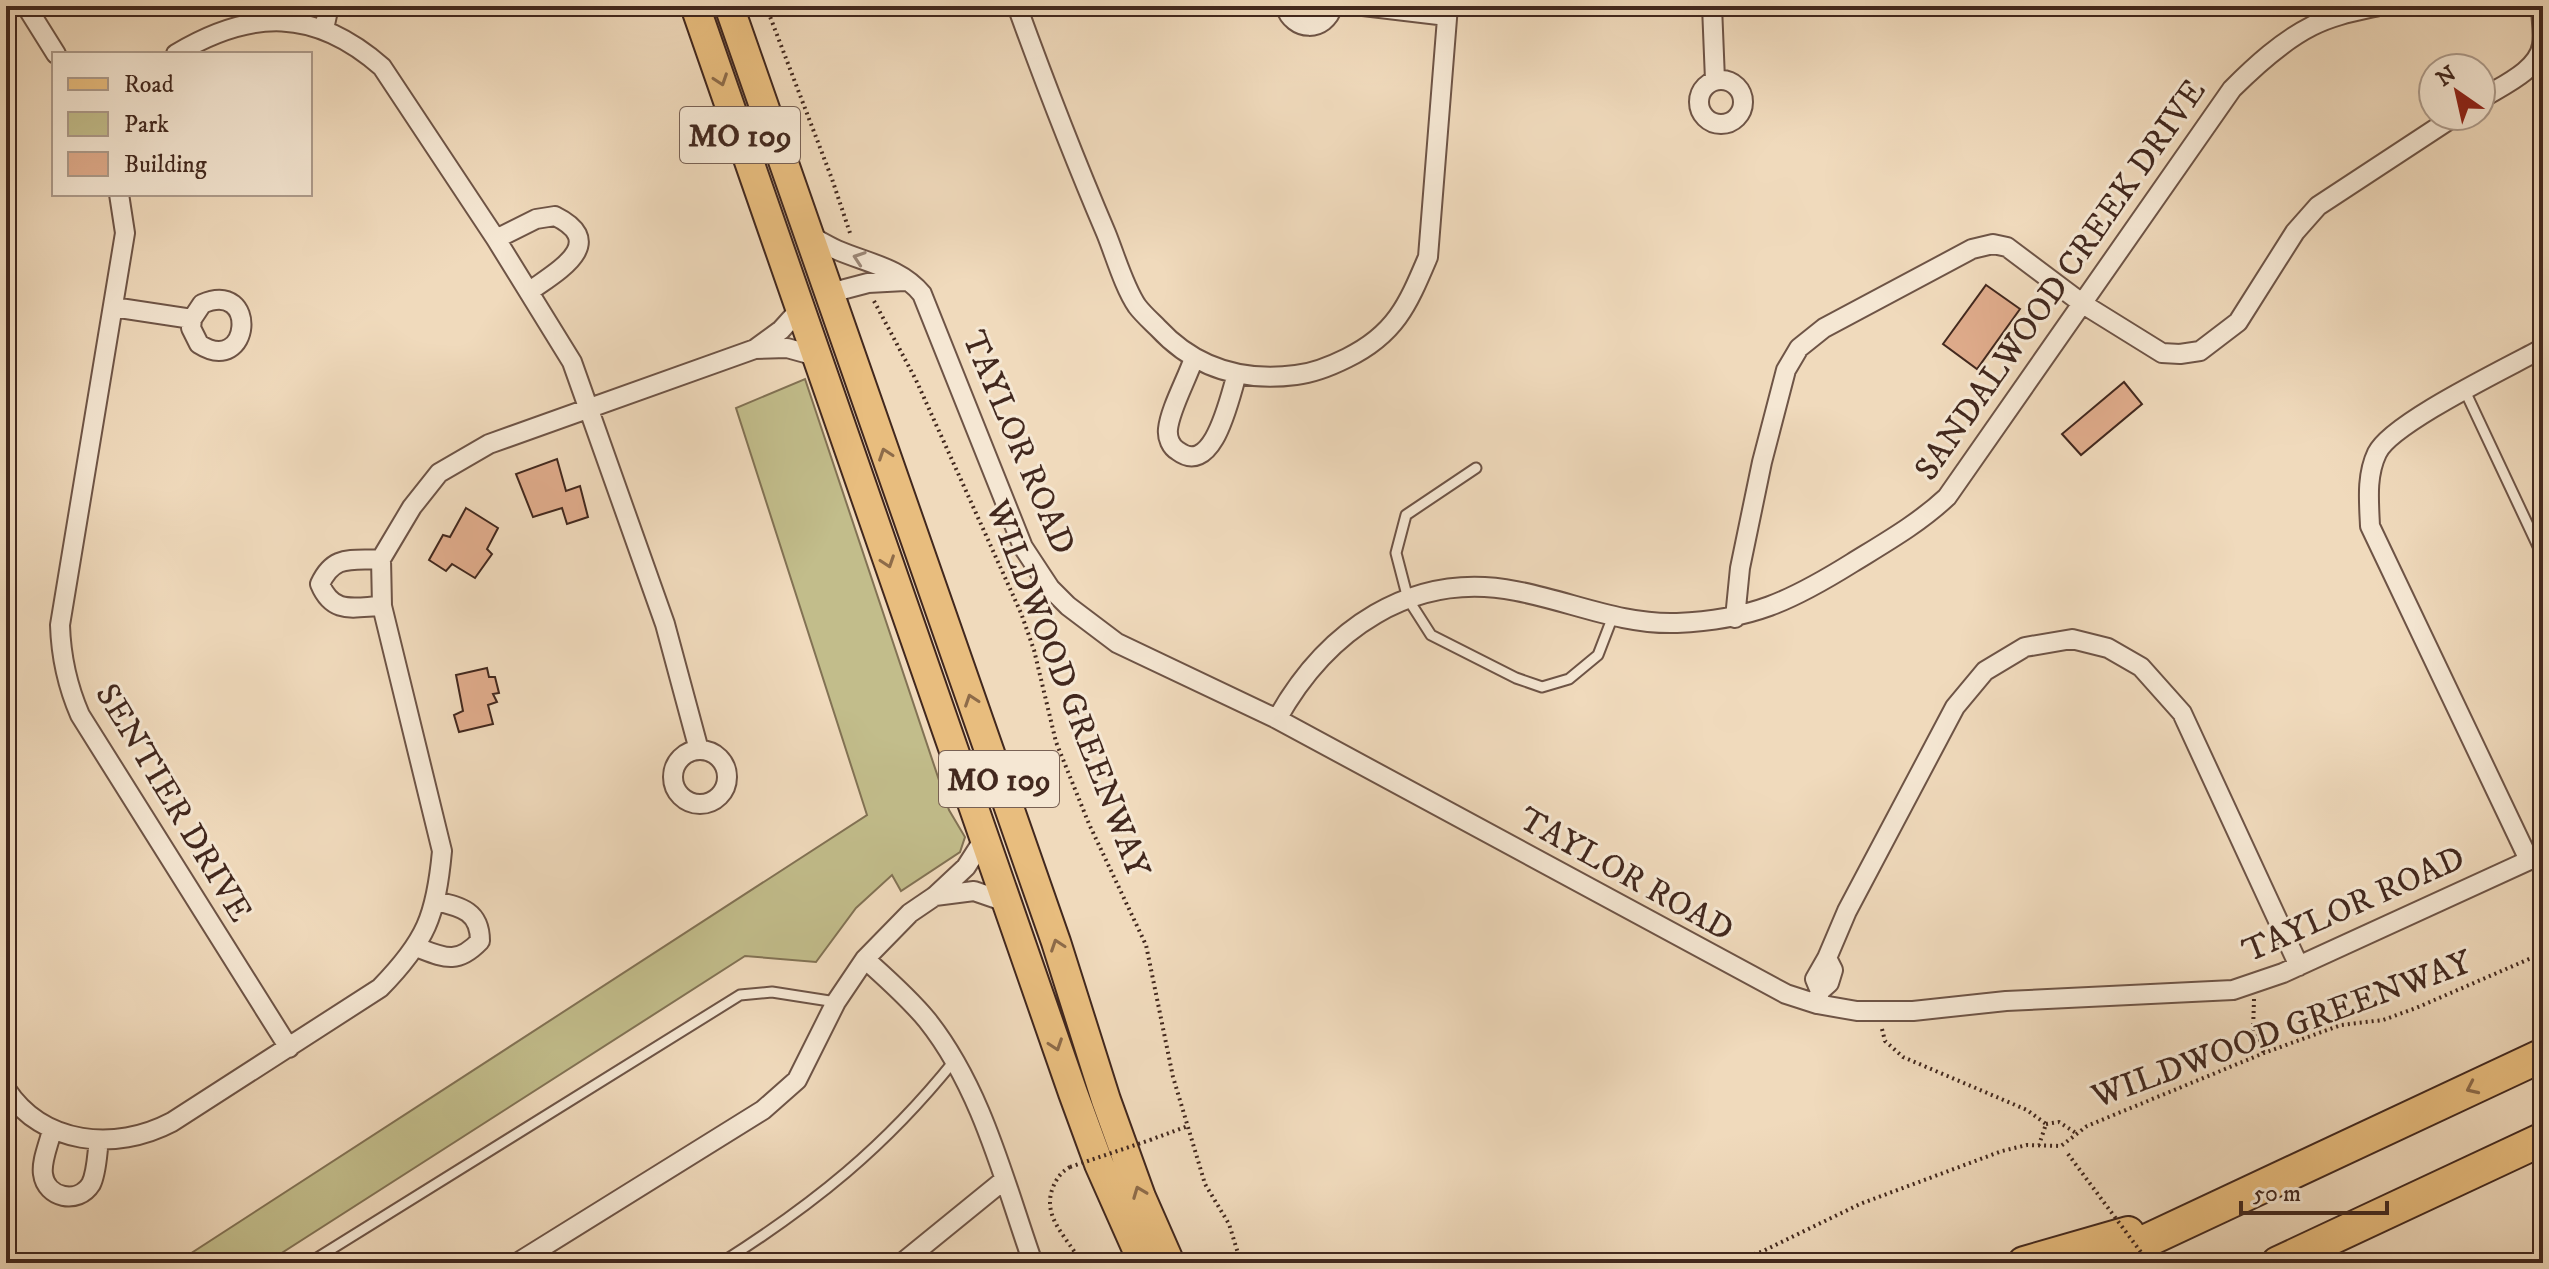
<svg xmlns="http://www.w3.org/2000/svg" width="2549" height="1269" viewBox="0 0 2549 1269" font-family="'IM FELL DW Pica',serif">
<rect width="100%" height="100%" fill="#f0dabc"/>
<filter id="stains"><feTurbulence type="fractalNoise" baseFrequency=".0025" numOctaves="4"/><feColorMatrix values="0 0 0 0 .2 0 0 0 0 .09 0 0 0 0 .02 0 0 0 .5 -.17"/></filter>
<radialGradient id="worn" r=".72"><stop offset=".6" stop-color="#630" stop-opacity="0"/><stop offset="1" stop-color="#630" stop-opacity=".3"/></radialGradient>
<path fill="#c2bd8b" stroke="#827254" stroke-width="2" d="M805,379L949,810L965,837L960,852L901,891L892,875L856,908L816,962L745,956L266,1263H176L867,815L736,408Z"/>
<path fill="#e0ac8c" stroke="#42281e" stroke-width="2" d="M1986,285L2020,309L1977,369L1943,344Z
M2124,382L2142,404L2081,455L2062,434Z
M557,459L566,491L580,486L588,517L567,524L562,508L533,517L516,474Z
M466,508L498,528L487,549L492,554L475,578L452,564L446,571L429,560L443,535L450,537Z
M487,668L489,677H495L499,693L493,694L497,702L488,705L493,724L459,732L454,715L463,711L456,675Z"/>
<g fill="none" stroke-linecap="round" stroke-linejoin="round">
<g stroke="#6e5446" stroke-width="13">
<path id="lane" d="M2465,391L2543,557
M1476,468L1406,515L1396,553L1408,599L1431,635L1516,678L1542,687L1569,679L1598,655L1613,616
M309,1263L740,995L772,992L836,1002
M721,1263C814,1204 885,1147 954,1061"/>
</g>
<g stroke="#6e5446" stroke-width="22">
<path id="street" d="M26,6L56,54
M1017,6C1045,83 1074,158 1106,233C1115,255 1124,287 1137,306C1143,314 1151,321 1158,328C1195,368 1242,382 1296,375C1314,373 1331,366 1347,358C1396,334 1408,304 1428,257L1448,6
M1285,6C1293,32 1325,33 1333,6
M1363,6L1447,16
M1712,6L1715,80
M324,29L329,6
M176,54C251,9 315,8 382,67L496,239L572,362L665,624L699,750
M1699 102a22 22 0 1 1 44 0a22 22 0 1 1-44 0Z
M2481,99C2501,86 2538,71 2542,45C2544,33 2541,18 2541,6
M119,194L125,233L60,625C61,658 67,685 80,715L289,1048
M809,235C818,240 828,246 837,250C867,263 901,268 922,294L1023,547L1050,588L1068,606L1117,643L1277,719L1786,994L1817,1004L1857,1011H1913L2006,1001L2233,990L2283,973L2543,854
M496,239L536,219L555,216C610,243 556,272 530,291
M830,293L868,283L905,281
M113,307L192,319L191,328L199,344C251,377 259,279 202,304L192,319
M755,349L787,348L816,356
M1194,358C1187,379 1170,409 1168,429C1167,438 1171,447 1178,451C1214,478 1230,395 1237,374
M381,559C351,561 334,554 320,584C333,615 353,607 382,606
M1735,618L1740,568L1762,462L1786,370L1799,348L1824,328L1972,249L1993,244L2007,247L2083,304L2162,353L2180,354L2200,351L2238,322L2295,232L2318,206L2455,116
M1277,719C1326,631 1411,570 1516,591C1570,601 1621,625 1677,623C1751,620 1791,601 1852,563C1886,542 1918,524 1947,497L2232,89C2255,66 2282,41 2312,26C2333,15 2357,11 2379,6
M673 777a27 27 0 1 1 54 0a27 27 0 1 1-54 0Z
M2529,860L2370,526C2369,502 2366,476 2377,453C2391,423 2509,367 2543,348
M935,896L974,891L1006,902
M416,947C445,958 457,965 480,941C480,911 461,907 436,901
M865,959C886,978 908,997 927,1020C982,1089 1004,1181 1033,1263
M1820,991L1829,983L1833,970L1827,958
M1817,1004L1820,991L1815,979L1827,958L1847,911L1955,707L1985,671L2025,647L2072,639L2108,648L2141,667L2182,713L2299,966
M6,1089C43,1145 115,1152 172,1122L380,988C426,941 436,916 442,851L382,606L381,559L412,507L439,473L489,444L755,349L781,330L800,309
M52,1130C49,1144 41,1161 43,1174C46,1198 78,1205 91,1184C97,1172 97,1153 99,1140
M517,1263L763,1110L797,1080L836,1002L865,959L910,913L935,896L966,867L984,839
M902,1263L1004,1180"/>
</g>
<g stroke="#42281e" stroke-width="32">
<path id="primary" d="M695,6L1073,1093L1099,1164L1143,1263
M729,6L1056,942L1106,1100L1141,1197L1170,1263"/>
</g>
<g stroke="#42281e" stroke-width="36">
<path id="highway" d="M2024,1263L2128,1233
M2099,1263L2543,1055
M2278,1263L2543,1139"/>
</g>
<path stroke="#42281e" stroke-width="4" stroke-dasharray="2 4" stroke-linecap="butt" d="M766,6L832,179L851,236
M874,301L916,380L1021,613L1034,650L1056,742L1089,824L1146,945L1173,1077L1205,1184L1229,1224L1241,1263
M2254,999L2253,1032L2264,1053
M1882,1029L1885,1041L1903,1057L2027,1110L2046,1124L2039,1145
M2046,1124L2059,1122L2076,1133
M1150,1140L1188,1126
M1070,1167C1061,1172 1057,1178 1053,1187C1041,1218 1068,1237 1081,1263
M1725,1263L1761,1252L1860,1204L2002,1151L2027,1145L2061,1146L2087,1126L2264,1053L2341,1025L2383,1020L2416,1008L2543,953"/>
<use href="#lane" stroke="#f5e7d3" stroke-width="9"/>
<use href="#street" stroke="#f5e7d3" stroke-width="18"/>
<use href="#primary" stroke="#e8bd7e" stroke-width="28"/>
<use href="#highway" stroke="#e8bd7e" stroke-width="32"/>
<path stroke="#42281e" stroke-width="4" stroke-dasharray="2 4" stroke-linecap="butt" d="M2068,1154L2149,1263
M1070,1167L1150,1140"/>
</g>
<defs><path id="oneway-chevron" d="M-2-3.5L2.5 0L-2 3.5" fill="none" stroke-width="1.6" stroke-linecap="round" stroke-linejoin="round" transform="scale(2)"/></defs>
<g stroke="#8d6b49">
<use href="#oneway-chevron" transform="translate(721 80) rotate(71)"/>
<use href="#oneway-chevron" transform="translate(885 454) rotate(-109)"/>
<use href="#oneway-chevron" transform="translate(888 562) rotate(71)"/>
<use href="#oneway-chevron" transform="translate(971 700) rotate(-109)"/>
<use href="#oneway-chevron" transform="translate(1057 945) rotate(-109)"/>
<use href="#oneway-chevron" transform="translate(1056 1045) rotate(71)"/>
<use href="#oneway-chevron" transform="translate(2472 1088) rotate(155)"/>
<use href="#oneway-chevron" transform="translate(1139 1192) rotate(-111)"/>
</g>
<use stroke="#9c8878" href="#oneway-chevron" transform="translate(859 258) rotate(-161)"/>
<g text-anchor="middle" stroke-width="6" stroke-linejoin="round" paint-order="stroke">
<g fill="#f5e7d3" stroke="#786154" stroke-width="2">
<rect x="680" y="107" width="120" height="56" rx="6"/>
<rect x="939" y="751" width="120" height="56" rx="6"/>
</g>
<g font-size="32" font-weight="bold" fill="#42281e">
<text x="740" y="146">MO 109</text>
<text x="999" y="790">MO 109</text>
</g>
<g font-size="34" fill="#42281e" stroke="#f5e7d3">
<text transform="translate(2059 279) rotate(-55)" y="12">SANDALWOOD CREEK DRIVE</text>
<text transform="translate(1020 442) rotate(67)" y="12">TAYLOR ROAD</text>
<text transform="translate(1069 688) rotate(69)" y="12">WILDWOOD GREENWAY</text>
<text transform="translate(175 802) rotate(59)" y="12">SENTIER DRIVE</text>
<text transform="translate(1627 873) rotate(29)" y="12">TAYLOR ROAD</text>
<text transform="translate(2353 903) rotate(-24)" y="12">TAYLOR ROAD</text>
<text transform="translate(2281 1028) rotate(-20)" y="12">WILDWOOD GREENWAY</text>
</g>
</g>
<rect width="2549" height="1269" fill="none" stroke="#f0dabc" stroke-width="32"/>
<rect x="8" y="8" width="2533" height="1253" fill="none" stroke="#42281e" stroke-width="4"/>
<rect x="16" y="16" width="2517" height="1237" fill="none" stroke="#42281e" stroke-width="2"/>
<rect x="52" y="52" width="260" height="144" fill="#f5e7d3" stroke="#ad9b8b" stroke-width="2"/>
<rect x="68" y="78" width="40" height="12" fill="#e8bd7e" stroke="#ad9b8b" stroke-width="2"/>
<text x="124" y="92" font-size="24" fill="#42281e">Road</text>
<rect x="68" y="112" width="40" height="24" fill="#c2bd8b" stroke="#ad9b8b" stroke-width="2"/>
<text x="124" y="132" font-size="24" fill="#42281e">Park</text>
<rect x="68" y="152" width="40" height="24" fill="#e0ac8c" stroke="#ad9b8b" stroke-width="2"/>
<text x="124" y="172" font-size="24" fill="#42281e">Building</text>
<g transform="translate(2457 92) rotate(326)"><circle r="38" fill="#f5e7d3" stroke="#ad9b8b" stroke-width="2"/>
<path d="M0-6L14 30L0 20L-14 30Z" fill="#8f2418"/>
<text y="-12" font-size="22" font-weight="bold" text-anchor="middle" fill="#42281e">N</text>
</g>
<path d="M2241 1201v12h146v-12" fill="none" stroke="#42281e" stroke-width="4"/>
<text x="2253" y="1201" font-size="24" fill="#42281e" stroke="#f5e7d3" stroke-width="6" paint-order="stroke">50 m</text>
<rect width="100%" height="100%" filter="url(#stains)"/>
<rect width="100%" height="100%" fill="url(#worn)"/>
</svg>
